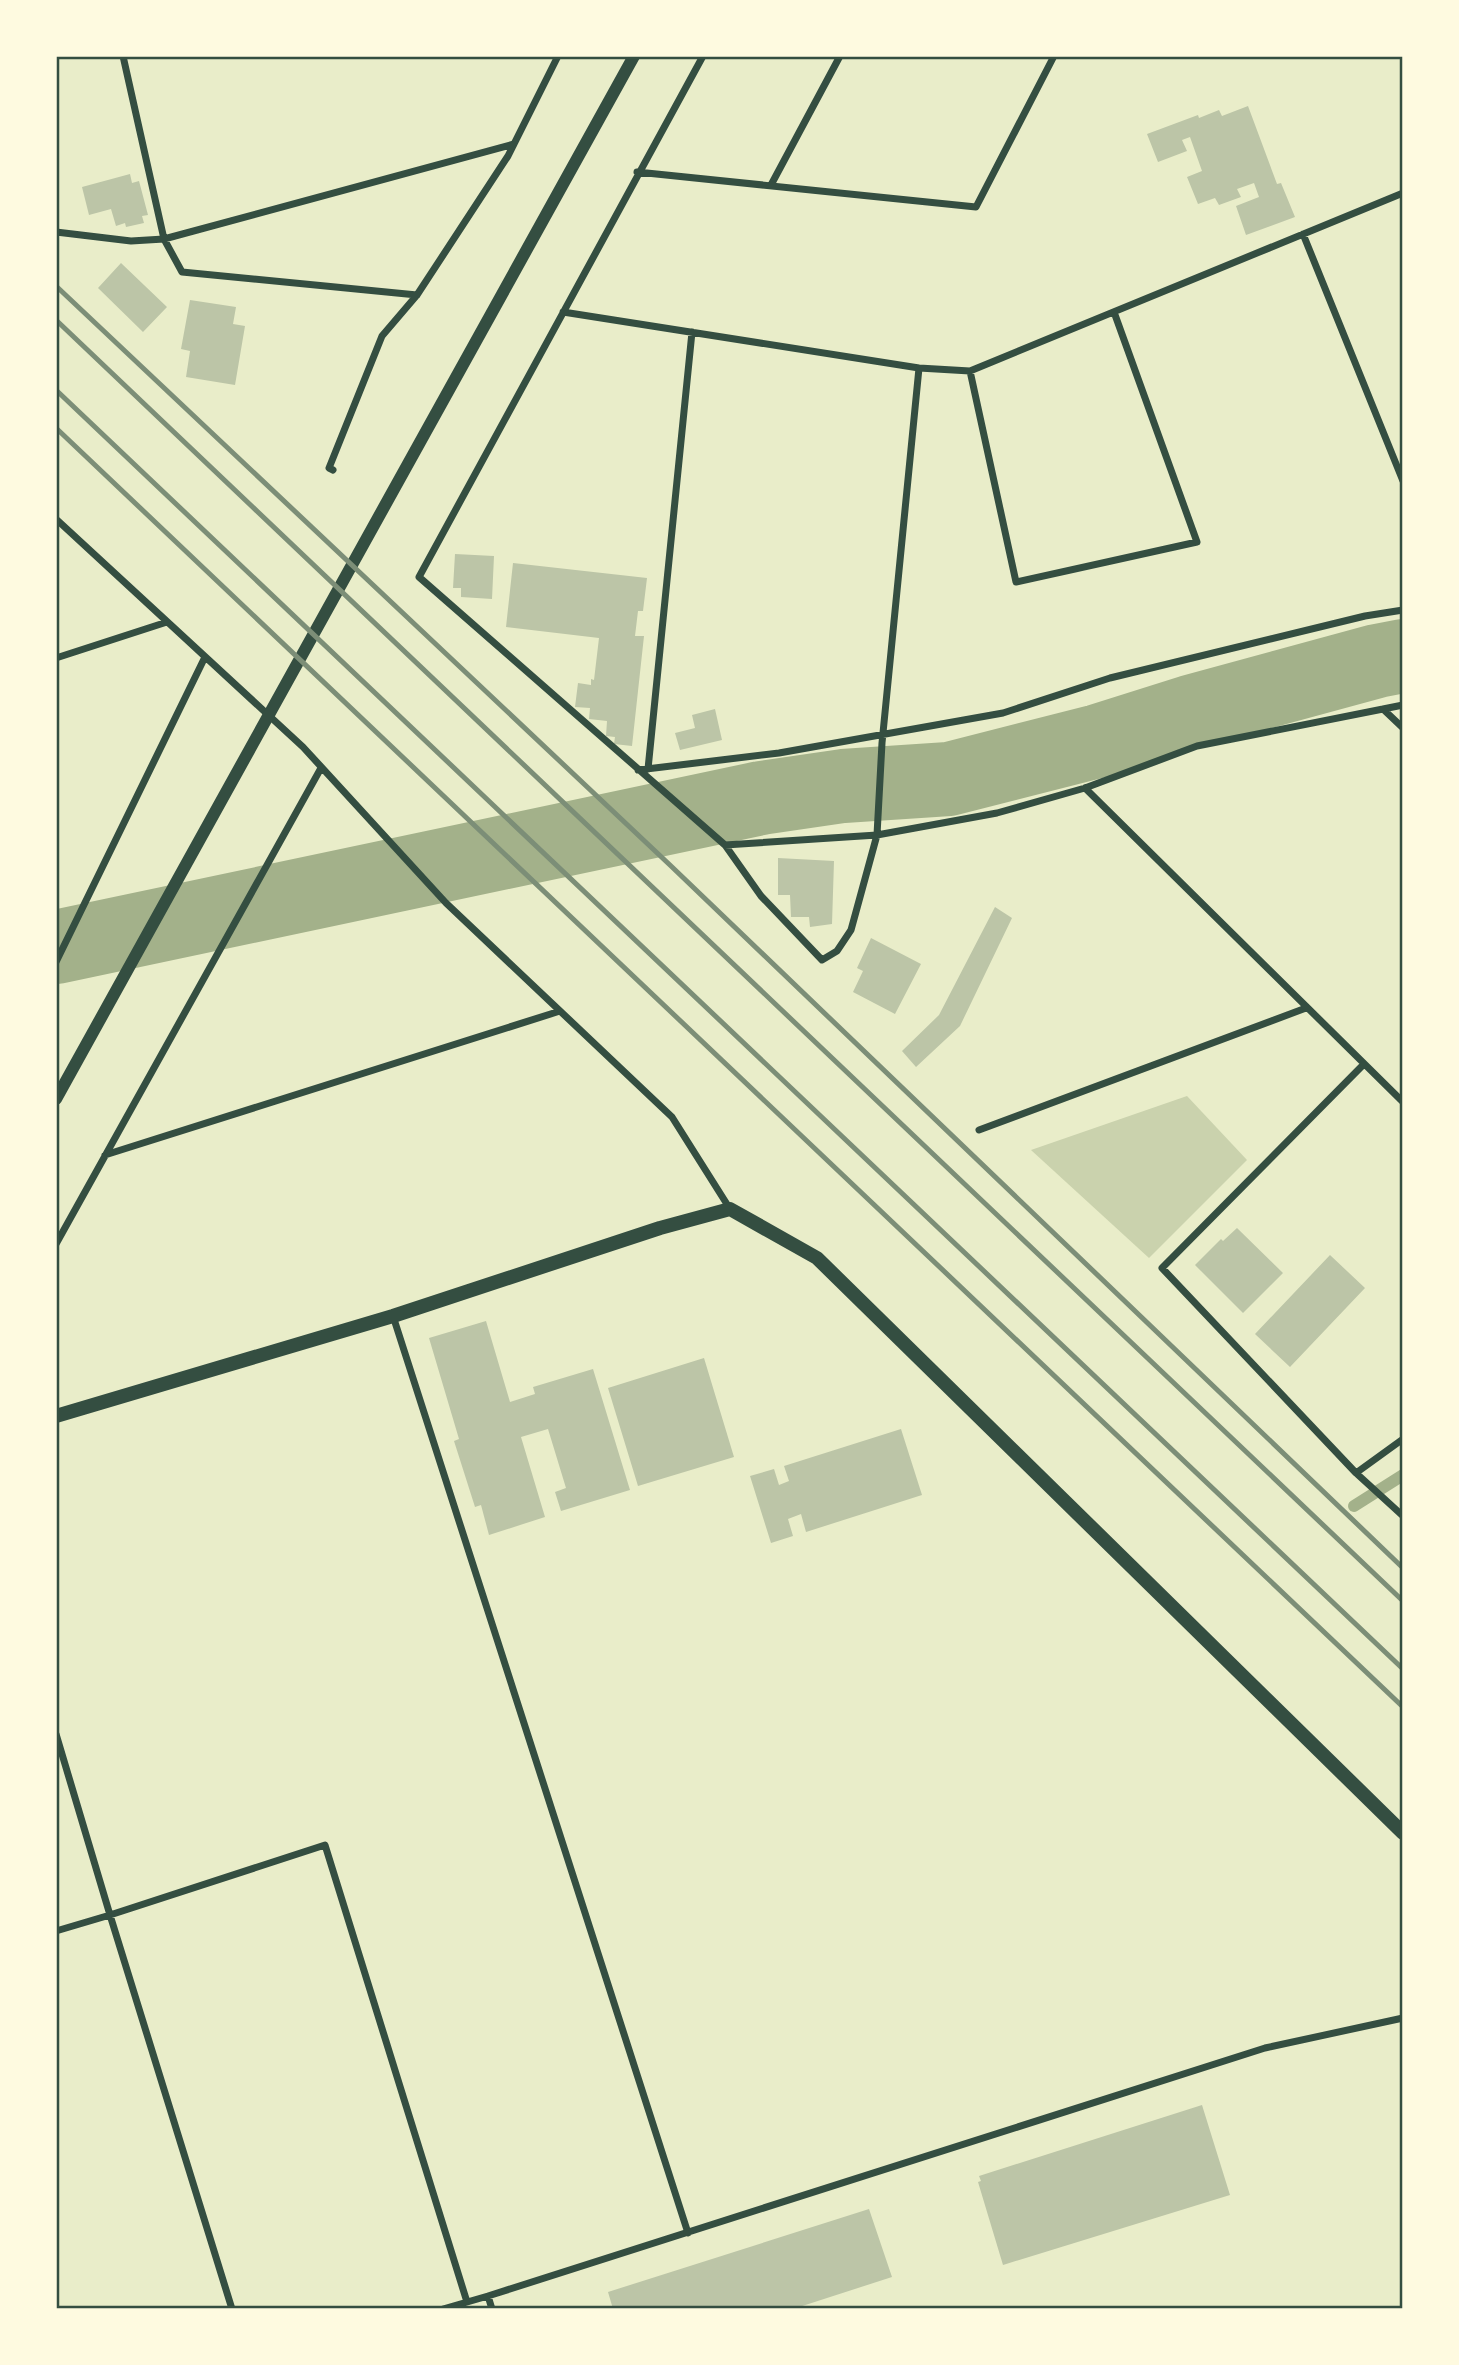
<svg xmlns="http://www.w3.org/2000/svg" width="1459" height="2365" viewBox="0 0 1459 2365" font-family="'Roboto Condensed',sans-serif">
<rect width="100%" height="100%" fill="#e9edc9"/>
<path fill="#cad2ad" d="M1187,1096L1247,1160L1149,1258L1031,1150Z"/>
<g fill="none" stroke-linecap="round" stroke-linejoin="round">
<path stroke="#a3b18a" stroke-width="12" d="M1354,1506L1403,1475"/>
<path stroke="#a3b18a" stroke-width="74" d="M56,947L761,798L843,786L949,779L1098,741L1190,712L1377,661L1403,656"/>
</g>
<path fill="#bcc5a7" d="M1248,106L1277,184L1281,183L1295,217L1246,235L1236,206L1259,197L1254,183L1237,189L1241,197L1219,205L1215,198L1198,204L1187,177L1202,171L1190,137L1182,140L1187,151L1158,162L1147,134L1198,115L1199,118L1219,110L1222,116Z
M130,174L132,183L139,181L148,215L142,216L144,223L126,227L125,223L116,226L111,209L89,215L82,187Z
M121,263L167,307L143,332L98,288Z
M190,300L236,307L233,324L245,326L235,385L186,377L190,351L181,349Z
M455,554L494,556L492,599L461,597V588H453Z
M513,563L647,578L643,611H638L635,636H644L632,746L614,744L615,737L606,736L607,721L589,719L590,708L575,707L578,683L591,685V679L594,680L599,638L506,627Z
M715,709L722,740L680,750L675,733L695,728L692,715Z
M778,858L834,861L832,924L810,927L809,917H791L790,895H778Z
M995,907L1012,918L960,1026L916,1067L902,1051L939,1015Z
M871,938L921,964L895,1014L853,992L863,971L857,968Z
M1237,1228L1283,1273L1243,1313L1195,1265L1221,1239L1223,1241Z
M1330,1255L1365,1288L1290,1367L1255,1334Z
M486,1321L510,1402L535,1394L533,1387L593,1369L630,1490L561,1511L555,1492L566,1488L548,1429L521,1437L545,1517L489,1535L481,1505L475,1507L454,1441L459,1439L429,1338Z
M704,1358L734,1457L638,1486L608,1388Z
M901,1429L922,1495L806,1532L801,1514L788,1519L793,1536L771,1543L750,1476L774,1469L779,1485L789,1481L784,1466Z
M1202,2105L1230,2195L1003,2265L978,2182L981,2181L979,2176Z
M869,2209L892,2277L793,2309H613L608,2292Z"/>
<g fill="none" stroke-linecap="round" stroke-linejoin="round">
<path stroke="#344e41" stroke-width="7" d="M123,56L164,239L182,272L417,295
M703,56L419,577L725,845L877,835L997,813L1085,788L1197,746L1383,709L1403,728
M637,172L976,207L1054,56
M771,185L840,56
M56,232L131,241L164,239L514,144
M1303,234L1403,481
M563,312L919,368L970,371L1403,193
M970,371L1016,582L1197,542L1114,312
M333,470L329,468L382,336L417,295L508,156L558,56
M56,519L303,747L446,903L672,1117L730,1209
M56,658L167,622
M1383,709L1403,705
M648,769L692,332
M638,770L779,753L1003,713L1110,678L1365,616L1403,610
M1085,788L1403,1102
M725,845L761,896L822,960L837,951L851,930L877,835L882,743L919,368
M56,962L205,657
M1363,1065L1162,1268L1356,1473L1403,1516
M979,1130L1306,1008
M105,1155L560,1011
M56,1244L321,768
M393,1316L688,2233
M1356,1473L1403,1439
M56,1734L110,1915L325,1845L467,2302
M56,1931L110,1915L232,2309
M488,2296L1265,2048L1403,2018
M443,2309L488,2296L492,2309"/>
<path stroke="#344e41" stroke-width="12" d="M56,1099L634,56"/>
<path stroke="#344e41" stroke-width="14" d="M56,1416L393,1316L660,1228L730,1209L817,1258L1403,1833"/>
<path stroke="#7c8e77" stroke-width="5" d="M56,286L671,866L1403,1568
M56,320L1403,1601
M56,390L1403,1669
M56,428L1403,1707"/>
</g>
<rect width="1459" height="2365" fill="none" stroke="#fefae0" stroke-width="116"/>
<rect x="58" y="58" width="1343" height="2249" fill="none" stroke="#344e41" stroke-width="2.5"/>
</svg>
